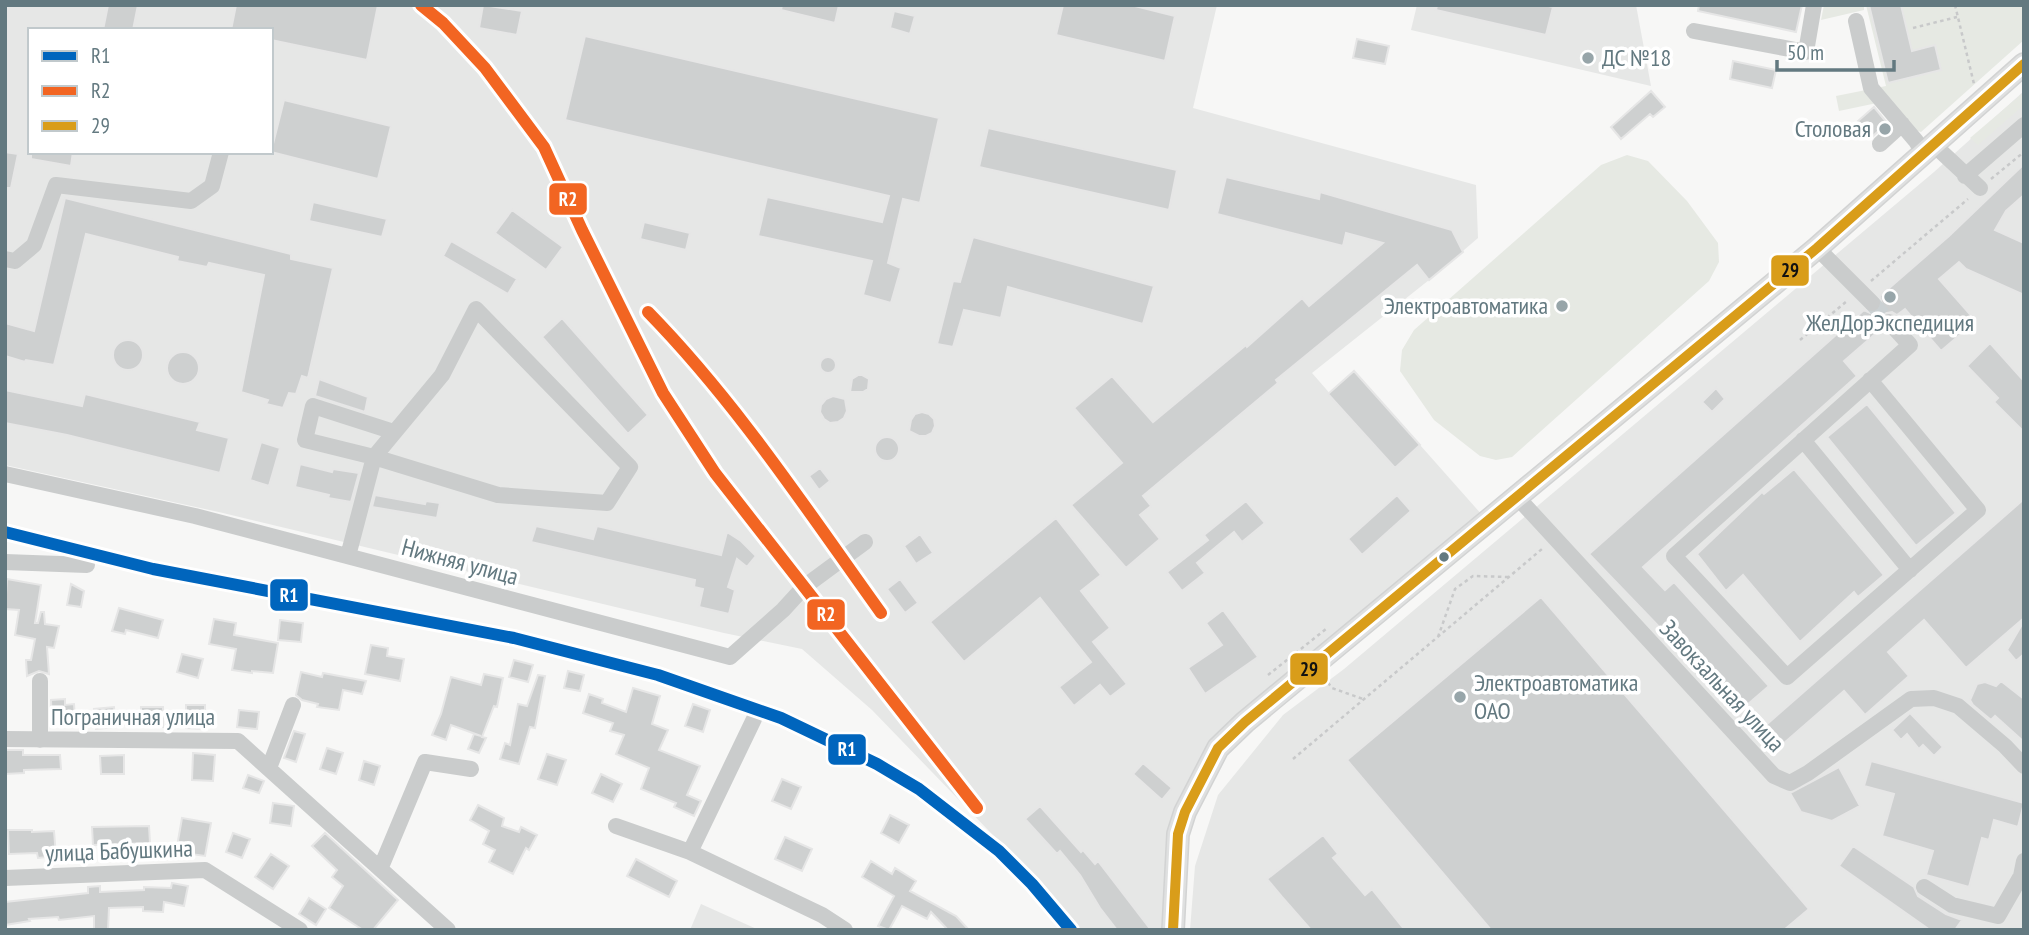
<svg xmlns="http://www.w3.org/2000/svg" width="2029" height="935" viewBox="0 0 2029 935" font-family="'PT Sans Narrow',sans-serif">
<rect width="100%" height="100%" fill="#f7f7f6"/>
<path fill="#e6e7e6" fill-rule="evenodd" d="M5,5H1217L1193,108L1476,185L1478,238L1429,280L1312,373L1394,467L1420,445L1483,516L1210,743L1164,930H1076L1018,861L872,710L802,649L724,633L223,513L5,465ZM30,30H271V152H30Z
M1417,5H1636L1651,86L1411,30Z
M2024,91V930H1190L1195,866L1218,795L1283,715L1344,669L1934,172Z
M701,904L759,930H690Z"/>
<path fill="#e6e9e3" d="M1824,5H1864V10L1821,20Z
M1866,5H2024V40L1921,132L1895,123L1877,103L1839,111L1836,96L1886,86Z
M2024,92V105L1978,145L1970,138Z
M1627,155L1648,161L1687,201L1718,243L1719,262L1709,281L1512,457L1496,460L1480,456L1434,420L1400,371L1402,350L1414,330L1601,165Z"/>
<path fill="#ced0d0" stroke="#e6e6e6" stroke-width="2" d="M108,5H138L133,30H103Z
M236,5H378L367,60L271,40V30H231Z
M483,5L522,11L517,35L479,28Z
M782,5H839L835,23L781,10Z
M1063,5H1131L1175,16L1165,61L1056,35Z
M1437,5H1544L1553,7L1546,35L1436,10Z
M1699,5H1802L1796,32L1698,11Z
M1869,5H1901L1912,51L1935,45L1941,70L1888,83Z
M894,11L915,16L910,34L890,28Z
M585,36L939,118L920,203L903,199L888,263L901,268L891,303L863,295L872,261L758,236L767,197L882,222L889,196L565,120Z
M1357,39L1389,46L1385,64L1353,58Z
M1733,61L1776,70L1772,88L1730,79Z
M1651,91L1665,107L1653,117L1650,114L1621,139L1611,127Z
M284,100L391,126L378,179L271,152Z
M1874,107L1887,123L1872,137L1858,121Z
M988,128L1177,170L1169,210L979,167Z
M5,152L18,154L11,188H5Z
M31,152H73L71,166L31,159Z
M2024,164V195L2006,211L1995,230L2024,243V295L1966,269L1959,262L1939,279L1976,321L1941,351L1905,309L1897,315L1892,312L1882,314L1879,319L1881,329L1844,361L1857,376L1643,567L1665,590L1674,582L1769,686L1740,711L1589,554L1864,310L1870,313L1879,311L1882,305L1880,296L1949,236Z
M1226,177L1319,199L1320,192L1452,230L1463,252L1429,280L1417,265L1276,380L1278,383L1143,496L1151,506L1140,515L1160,539L1126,568L1071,505L1122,463L1074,408L1112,376L1153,422L1246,345L1247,347L1302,298L1309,306L1383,243L1346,233L1343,246L1217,214Z
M65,198L291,254V259L333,268L308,378L302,376L296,394L289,393L283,408L266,404L268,400L241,392L264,275L209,263L207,267L177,261L178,257L86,234L54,365L26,360L25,362L5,356V323L34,331Z
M313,202L387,219L382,237L309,221Z
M512,210L563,247L546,270L495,233Z
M644,222L690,233L686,250L640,239Z
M973,237L1154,286L1143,324L1008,287L1001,318L964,310L953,347L937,344L953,281L960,282Z
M451,241L517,279L508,294L443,256Z
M562,318L648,415L628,434L542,337Z
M113 355a15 15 0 1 1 30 0a15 15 0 1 1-30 0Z
M1990,343L2024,381V432L1994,402L1998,398L1967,366Z
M167 368a16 16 0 1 1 32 0a16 16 0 1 1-32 0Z
M820 365a8 8 0 1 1 16 0a8 8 0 1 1-16 0Z
M1354,371L1420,445L1395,468L1328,394Z
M860,374L869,379L868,389L863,392H850L852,379Z
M319,379L368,397L365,412L315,396Z
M1716,388L1725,399L1712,412L1702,402Z
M5,390L82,406L85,394L200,422L197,430L229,438L220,473L67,435L5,423Z
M833,396L845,399L847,411L844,418L838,422L830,423L824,419L820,412L821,405L826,399Z
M1867,404L1956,513L1916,546L1827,437Z
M922,412L929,414L934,419L935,426L932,433L926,436H919L909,431L911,420L915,414Z
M875 449a12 12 0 1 1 24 0a12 12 0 1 1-24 0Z
M261,442L280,448L269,486L250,480Z
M300,464L332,472L333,469L359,473L351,502L328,498L329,495L295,487Z
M820,468L830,481L819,490L809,476Z
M1794,469L1884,575L1858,597L1854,592L1800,642L1743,575L1726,591L1697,554L1762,492L1764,494Z
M375,495L425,504L426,501L440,503L437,518L372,507Z
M1397,495L1411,511L1362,555L1348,539Z
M2024,499V618L1966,668L1924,620L1888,652L1909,676L1865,715L1844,691L1775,751L1758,732Z
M1246,501L1265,523L1242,542L1234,532L1197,563L1205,573L1182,591L1167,572L1208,540L1204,535Z
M1056,518L1101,575L1081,591L1110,628L1093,642L1127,684L1110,697L1100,685L1074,706L1059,687L1091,662L1040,598L964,662L930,622Z
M536,526L593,539L597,526L721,555L727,532L741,541L756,556L747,567L737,559L728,587L735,590L729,614L699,607L703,589L694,587L695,580L531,542Z
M920,534L933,553L916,564L904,546Z
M7,579L41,585L35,623H38L41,612H44L45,624L59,626L54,648L47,647L49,674L39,671L27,676L26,660H31L35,639L15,635L19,610L5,609Z
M900,579L918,603L905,613L887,589Z
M71,584L84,591L81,607L67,605Z
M1541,597L1809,909L1784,930H1491L1347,760Z
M119,608L163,620L158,638L126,630L125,634L112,631Z
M1223,610L1258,657L1205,694L1188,668L1222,645L1206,623Z
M214,619L236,623L234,635L278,643L273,673L252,671V673L232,670L236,649L209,644Z
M280,620L303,623L301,642L278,640Z
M2024,621V654L2016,661L2007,650Z
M371,645L388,648L387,656L404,659L400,681L365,674Z
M182,654L203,659L198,678L177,672Z
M514,660L533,665L528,682L509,677Z
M568,671L584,675L580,691L564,688Z
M301,672L322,677L323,673L366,681L362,694L343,690L339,710L317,707L318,704L302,700L296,695Z
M484,674L503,678L497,707L494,706L482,737L486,738L479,753L468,749L474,734L481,736L451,725L446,740L432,735L441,714L451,677L481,685Z
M538,675L545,676L535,728L530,727L519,764L500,759L505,743L510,745L518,704L527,706Z
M2001,681L2024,699V742L1995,716L1991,720L1973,705L1970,700L1977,684L1985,682L1996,686Z
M633,688L660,696L652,724L668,730L659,750L700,766L687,795L701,801L694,816L674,807L676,803L641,789L649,768L616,754L624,735L610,731L613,723L583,713L589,694L603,699L602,703L626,712Z
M65,699V705L74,704L75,718H69V725L52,726L51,700Z
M693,704L710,710L703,732L685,726Z
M186,705H205V729L186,728Z
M114,707L116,727L96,729L94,709Z
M141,707H163V727H141Z
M239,710L259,712L257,729L237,727Z
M1910,713L1943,747L1934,756L1923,745L1919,749L1907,734L1901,740L1892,730Z
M294,731L305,734L296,762L284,758Z
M327,748L343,753L336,774L320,769Z
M5,750H23V755H60L61,769L24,770V773L5,774Z
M193,753L215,755L213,781L192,780Z
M547,754L566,760L557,785L538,779Z
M124,755V774H101L100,756Z
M364,761L380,766L374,785L359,780Z
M1871,761L2024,803L2018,827L1994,820L1989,840L1982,838L1969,887L1926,875L1933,851L1882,836L1894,794L1864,786Z
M1143,763L1172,788L1162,800L1133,774Z
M1839,767L1860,806L1832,821L1801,812L1790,793Z
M601,774L622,784L613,802L592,793Z
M248,775L264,781L259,793L243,788Z
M782,779L801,787L791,809L772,801Z
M273,803L294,806L291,826L270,823Z
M478,805L504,818L502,826L519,832L521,827L537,835L529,850L526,848L513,874L489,862L495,850L483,844L489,831L470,820Z
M1040,806L1081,852L1083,850L1095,864L1098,861L1151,930H1117L1100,908L1080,875L1060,851L1057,854L1025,819Z
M890,815L909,825L899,843L881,833Z
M182,818L211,823L205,856L176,852Z
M149,826L150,843L93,845L92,827Z
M8,830H32V832L54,831L56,856L38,858L37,853L9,854Z
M233,833L250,839L242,858L226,852Z
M325,833L398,900L373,930H363L329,908L343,886L332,877L337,870L312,846Z
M1323,835L1338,854L1333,858L1365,895L1372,889L1405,930H1311L1282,897L1267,879Z
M785,837L812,849L802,871L775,859Z
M1853,846L1914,887L1918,896L1946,914L1962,920L1955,930H1930L1839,866Z
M271,854L289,866L273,889L255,877Z
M636,859L677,881L669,897L627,876Z
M871,861L892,874L895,868L916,881L910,891L956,916L969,930H948L931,912L927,919L902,906L889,930L878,926L894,896L862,877Z
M172,883L188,886L184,906L164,902L163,912L143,911V907L109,908L108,930H94V916L59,920L58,917L29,919L30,921L5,925V902L88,893V887L100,886V892L144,890V887L171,888Z
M309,898L326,909L316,925L299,914Z"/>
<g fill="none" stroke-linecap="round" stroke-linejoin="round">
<path stroke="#cbd1d3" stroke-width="16" stroke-dasharray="16 8" stroke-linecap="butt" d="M1872,303L1889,322"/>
<g stroke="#d2d3d3" stroke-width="24">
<path id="major" d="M1173,930L1178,834L1185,812L1218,748L1245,722L1817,248L2024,64"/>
</g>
<path stroke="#c8c9ca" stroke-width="2.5" stroke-dasharray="3.5 3.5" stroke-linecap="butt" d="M1955,5L1974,84
M1913,28L1957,17
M1991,179L2024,152
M1871,281L1968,199
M1800,340L1847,301
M1438,637L1455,589L1473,576L1509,577
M1268,675L1326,629
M1324,677L1332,688L1363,699
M1293,759L1542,549"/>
<path stroke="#cacccc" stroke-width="16" d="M1856,21L1871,88L1916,141L1924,154
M1694,31L1806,52L1814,5
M1880,144L1902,124
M1934,145L1980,188
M1965,176L2024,125
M1817,248L1872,303
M5,259L15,261L34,245L56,185L191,201L212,186L221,152
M1870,380L1978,510L1787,677L1674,556L1910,345L1889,322
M1803,440L1910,570
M5,474L195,516L730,657L783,610L804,587L865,542
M1518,498L1774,776L1790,783L1808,773L1911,699L1934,698L1958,706L2005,746L2024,766
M348,556L374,457L442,375L476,309L630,467L607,503L498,495L374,457L305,440L313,406L394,432
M5,562L87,565
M40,681V740
M754,719L690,852L822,915L845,930
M5,739L238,741L448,930
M269,768L293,705
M616,826L690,852
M381,867L425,762L471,769
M5,878L205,870L300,930
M1924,887L1952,905L1998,916L2021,876L2024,861"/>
<use href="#major" stroke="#dfe0e0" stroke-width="21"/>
<g stroke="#fff" stroke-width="16">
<path id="bus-1" d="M1173,930L1178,834L1185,812L1218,748L1245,722L1817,248L2024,64"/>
</g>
<use href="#bus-1" stroke="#d99d1a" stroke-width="10"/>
<g stroke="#fff" stroke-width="18">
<path id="rail-1" d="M5,532L153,569L514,638L658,675L781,718L877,764L919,789L999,851L1032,884L1071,930"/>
</g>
<g stroke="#fff" stroke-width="18">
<path id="rail-2" d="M421,5L443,23L485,68L544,147L582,230L663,393L715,473L977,808
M648,312C737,403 807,510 881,613"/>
</g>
<use href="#rail-1" stroke="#0065bd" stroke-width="12"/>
<use href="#rail-2" stroke="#f26522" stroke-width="12"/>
</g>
<g fill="#97a5a9" stroke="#fff" stroke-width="2.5">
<circle cx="1588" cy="58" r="7"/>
<circle cx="1885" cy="129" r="7"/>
<circle cx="1890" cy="297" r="7"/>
<circle cx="1562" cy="306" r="7"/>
<circle cx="1460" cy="697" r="7"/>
</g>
<circle fill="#637980" stroke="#fff" stroke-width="2.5" cx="1444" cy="557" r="6"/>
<g text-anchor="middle" stroke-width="7" stroke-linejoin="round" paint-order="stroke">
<g font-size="24" fill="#637980" stroke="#fff" text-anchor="start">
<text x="1602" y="66">ДС №18</text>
<text x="1871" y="137" text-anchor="end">Столовая</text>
<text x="1548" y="314" text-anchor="end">Электроавтоматика</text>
<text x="1890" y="331" text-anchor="middle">ЖелДорЭкспедиция</text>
<text x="1474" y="691">Электроавтоматика<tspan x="1474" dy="28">ОАО</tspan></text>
</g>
<g font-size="24" fill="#637980" stroke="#fff">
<text transform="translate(460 562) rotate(15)" y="8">Нижняя улица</text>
<text transform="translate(1722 686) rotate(47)" y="8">Завокзальная улица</text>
<text x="133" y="725">Пограничная улица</text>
<text transform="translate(119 851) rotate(-2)" y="8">улица Бабушкина</text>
</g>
</g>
<g stroke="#fff" stroke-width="2.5">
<rect x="548" y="182" width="40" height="34" rx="7" fill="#f26522"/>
<rect x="1770" y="254" width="40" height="33" rx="7" fill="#d99d1a"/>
<rect x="269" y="578" width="40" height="34" rx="7" fill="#0065bd"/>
<rect x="806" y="598" width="40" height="33" rx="7" fill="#f26522"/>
<rect x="1289" y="652" width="40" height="34" rx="7" fill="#d99d1a"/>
<rect x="827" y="733" width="40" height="33" rx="7" fill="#0065bd"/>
</g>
<g font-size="19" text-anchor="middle" font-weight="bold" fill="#fff">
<text x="568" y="206">R2</text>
<text x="289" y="602">R1</text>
<text x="826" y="621">R2</text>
<text x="847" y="756">R1</text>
</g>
<g font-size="19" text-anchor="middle" font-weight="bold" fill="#111">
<text x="1790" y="277">29</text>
<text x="1309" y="676">29</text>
</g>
<rect width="2029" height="935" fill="none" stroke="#637980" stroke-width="14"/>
<rect x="28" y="28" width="245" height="126" fill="#ffffff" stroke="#c1c9cc" stroke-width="2"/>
<rect x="42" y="51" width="35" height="10" fill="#0065bd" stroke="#c1c9cc" stroke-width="2"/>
<text x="91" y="63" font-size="21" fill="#637980">R1</text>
<rect x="42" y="86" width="35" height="10" fill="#f26522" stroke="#c1c9cc" stroke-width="2"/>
<text x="91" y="98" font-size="21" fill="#637980">R2</text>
<rect x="42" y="121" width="35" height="10" fill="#d99d1a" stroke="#c1c9cc" stroke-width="2"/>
<text x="91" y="133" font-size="21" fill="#637980">29</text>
<path d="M1777 60v10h117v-10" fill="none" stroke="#637980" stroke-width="3.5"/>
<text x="1787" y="60" font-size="21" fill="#637980" stroke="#ffffff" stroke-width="5" paint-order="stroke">50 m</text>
</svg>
